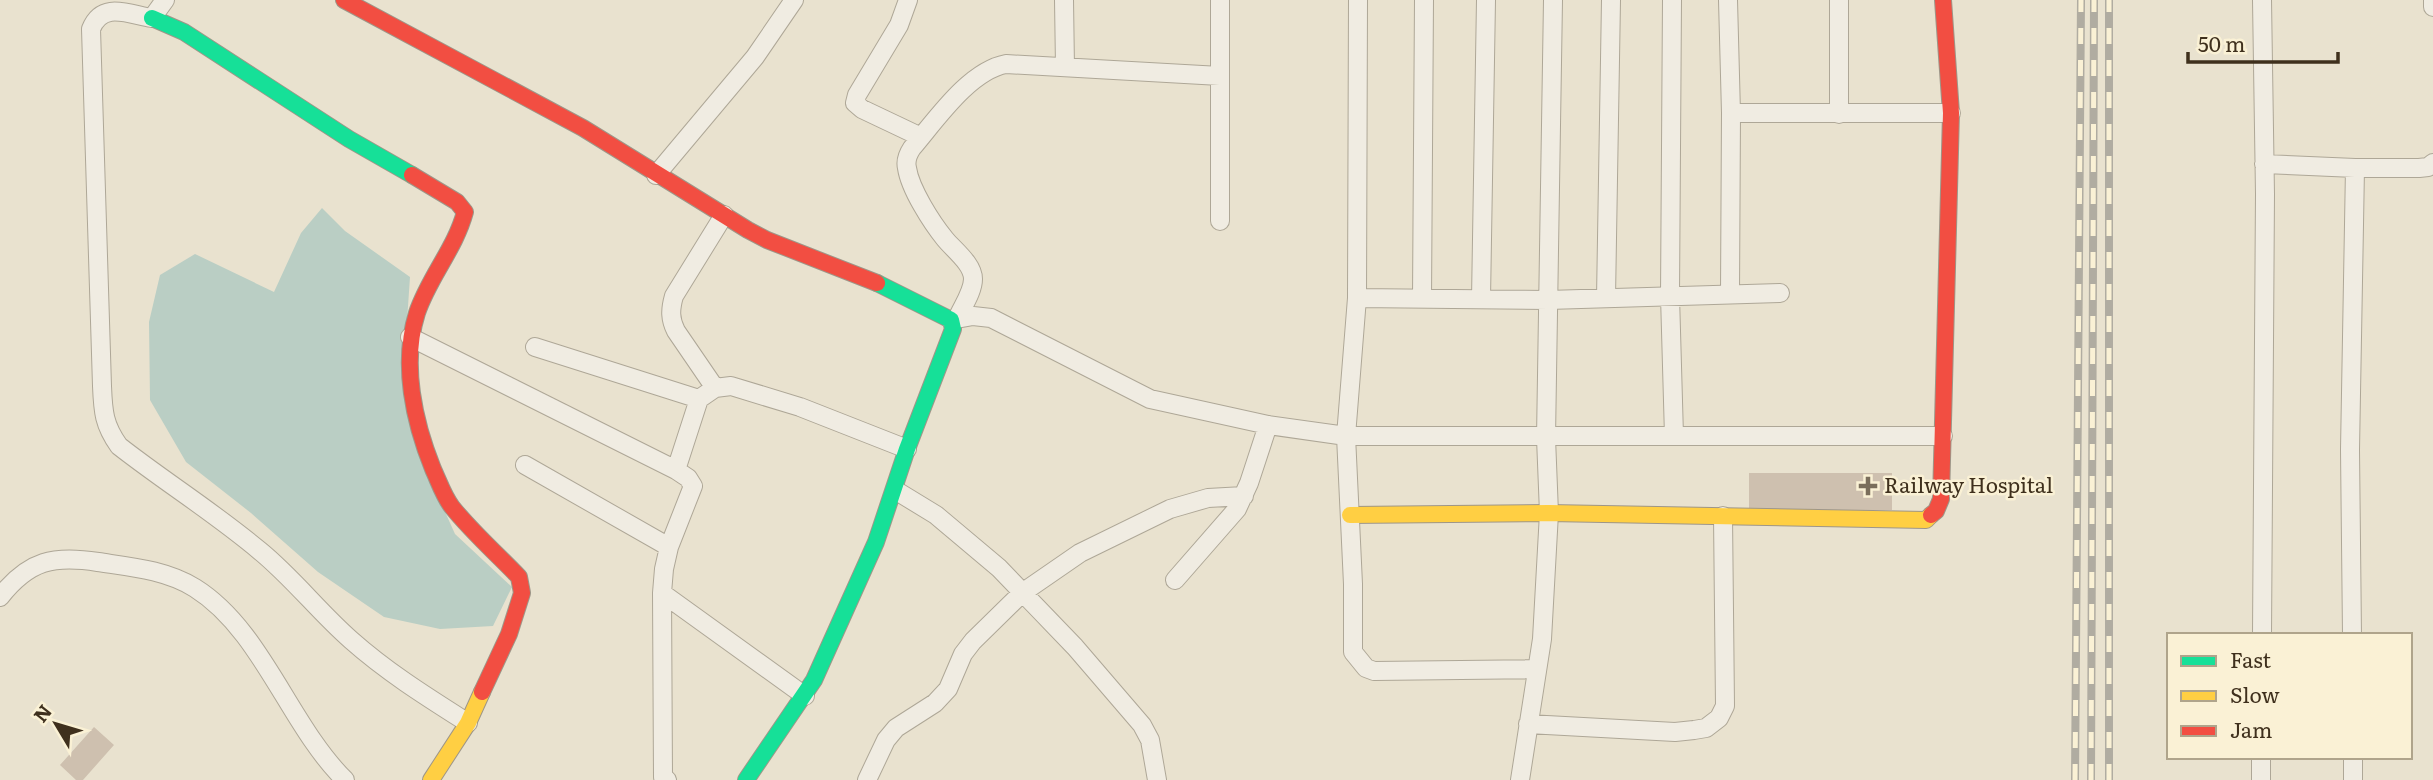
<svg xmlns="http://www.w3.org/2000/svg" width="2433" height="780" viewBox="0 0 2433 780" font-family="Literata,serif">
<rect width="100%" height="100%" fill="#e9e2cf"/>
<path fill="#bacec4" d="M322,208L345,231L410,277L407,321L429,476L455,534L512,587L493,626L440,629L384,617L318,572L251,513L186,462L150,400L149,322L160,275L195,254L274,292L301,233Z"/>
<path fill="#cec0af" d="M1749,473H1892V510H1749Z
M94,727L114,745L83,780H76L60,765Z"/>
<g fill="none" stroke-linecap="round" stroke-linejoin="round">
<g stroke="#aea797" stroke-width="20">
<path id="street" d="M165,0L152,18C128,14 102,1 91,29L102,386C103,412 104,425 119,446C165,482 215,513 260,551C293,578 319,612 351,640C387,672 427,697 468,723
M908,0L899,25L857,95L855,103L862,109L921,137
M1064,0L1065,67
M1220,0V221
M1358,0L1357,298L1346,436L1353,584V652L1366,668L1374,671L1537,669
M1672,0L1670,296L1674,436
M1728,0L1731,113
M2262,0L2265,194L2262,635
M2433,0V7
M1839,114V0
M2264,164L2355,168
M656,175L755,57L794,0
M1730,293L1731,113H1951
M1357,298L1548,300L1780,293
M1422,298L1424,0
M1606,298L1611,0
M1481,299L1486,0
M957,319C962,307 973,292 973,279C973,264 954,250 945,239C932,223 910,189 907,168C905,160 908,154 912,148C936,120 969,71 1006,64L1220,76
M951,320L973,316L991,318L1150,399L1268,425L1346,436H1943
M410,337L676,470L688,478L693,486L669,547L664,569L662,593L663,777L667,780
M535,347L699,399
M715,388L676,331C670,319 670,310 674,296L724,215
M525,465L669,547
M676,470L699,399L715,388L731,386L800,407L907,449
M895,490L936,515L999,568L1075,647L1142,725L1150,740L1157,780
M1175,580L1237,509L1249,483L1268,425
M662,593L805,696
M0,597C29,560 54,555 98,562C131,567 166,570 195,588C262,630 289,725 345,780
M2352,635L2350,450L2355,168H2419L2428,167L2433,163
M1528,724L1675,732L1694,730L1706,728L1719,718L1725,706L1723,516
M2261,757V780
M2353,757V780
M867,780L886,740L896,728L935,703L948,689L963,654L973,641L1022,593L1080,553L1170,509L1208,498L1244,496
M1520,780L1542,639L1549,513L1546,438L1553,0"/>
</g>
<g stroke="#9e9688" stroke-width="18">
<path id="fast" d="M152,18L184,32L349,139L412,175
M746,780L814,680L876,542L907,449L953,329L951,320L877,283"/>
</g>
<g stroke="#9e9688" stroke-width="18">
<path id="slow" d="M1350,515L1549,513L1926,520L1931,515
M431,780L468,723L482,692"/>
</g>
<g stroke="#9e9688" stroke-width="18">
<path id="jam" d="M344,0L583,128L748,230L767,240L877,283
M412,175L457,202L465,212C455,249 429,277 417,313C401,364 414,422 433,469C439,482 444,497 452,507C472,532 497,554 519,577L522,593L509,634L482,692
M1931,515L1936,511L1941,499L1951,113L1943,0"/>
</g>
<use href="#street" stroke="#f0ece2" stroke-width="18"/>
<use href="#fast" stroke="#16e098" stroke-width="16"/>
<use href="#slow" stroke="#ffcf43" stroke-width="16"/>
<use href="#jam" stroke="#f24e42" stroke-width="16"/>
<g stroke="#b0aca1" stroke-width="8">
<path id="rail" d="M2075,780L2081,0
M2091,780L2094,0
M2109,780V0"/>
</g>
<use href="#rail" stroke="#faf1d5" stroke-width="5" stroke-dasharray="16" stroke-linecap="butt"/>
</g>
<path fill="#7a6e5b" stroke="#faf1d5" stroke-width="2.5" d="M1864.5 475.5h7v7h7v7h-7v7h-7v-7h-7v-7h7z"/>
<g text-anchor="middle" stroke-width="5" stroke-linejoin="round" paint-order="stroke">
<g font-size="21" fill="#3f301d" stroke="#faf1d5" text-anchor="start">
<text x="1884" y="493">Railway Hospital</text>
</g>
</g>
<rect x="2167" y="633" width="245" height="126" fill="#faf1d5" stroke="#afa48b" stroke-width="2"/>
<rect x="2181" y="656" width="35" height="10" fill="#16e098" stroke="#afa48b" stroke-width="2"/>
<text x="2230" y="668" font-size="21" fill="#3f301d">Fast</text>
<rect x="2181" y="691" width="35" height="10" fill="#ffcf43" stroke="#afa48b" stroke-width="2"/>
<text x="2230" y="703" font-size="21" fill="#3f301d">Slow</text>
<rect x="2181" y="726" width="35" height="10" fill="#f24e42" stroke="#afa48b" stroke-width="2"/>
<text x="2230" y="738" font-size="21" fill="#3f301d">Jam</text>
<g transform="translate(56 724) rotate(308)" stroke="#faf1d5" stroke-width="5" paint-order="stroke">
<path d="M0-5L12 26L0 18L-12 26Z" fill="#3f301d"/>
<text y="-10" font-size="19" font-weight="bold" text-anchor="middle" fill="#3f301d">N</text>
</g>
<path d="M2188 52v10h150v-10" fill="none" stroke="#3f301d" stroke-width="3.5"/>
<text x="2198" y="52" font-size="21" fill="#3f301d" stroke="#faf1d5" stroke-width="5" paint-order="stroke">50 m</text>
</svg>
